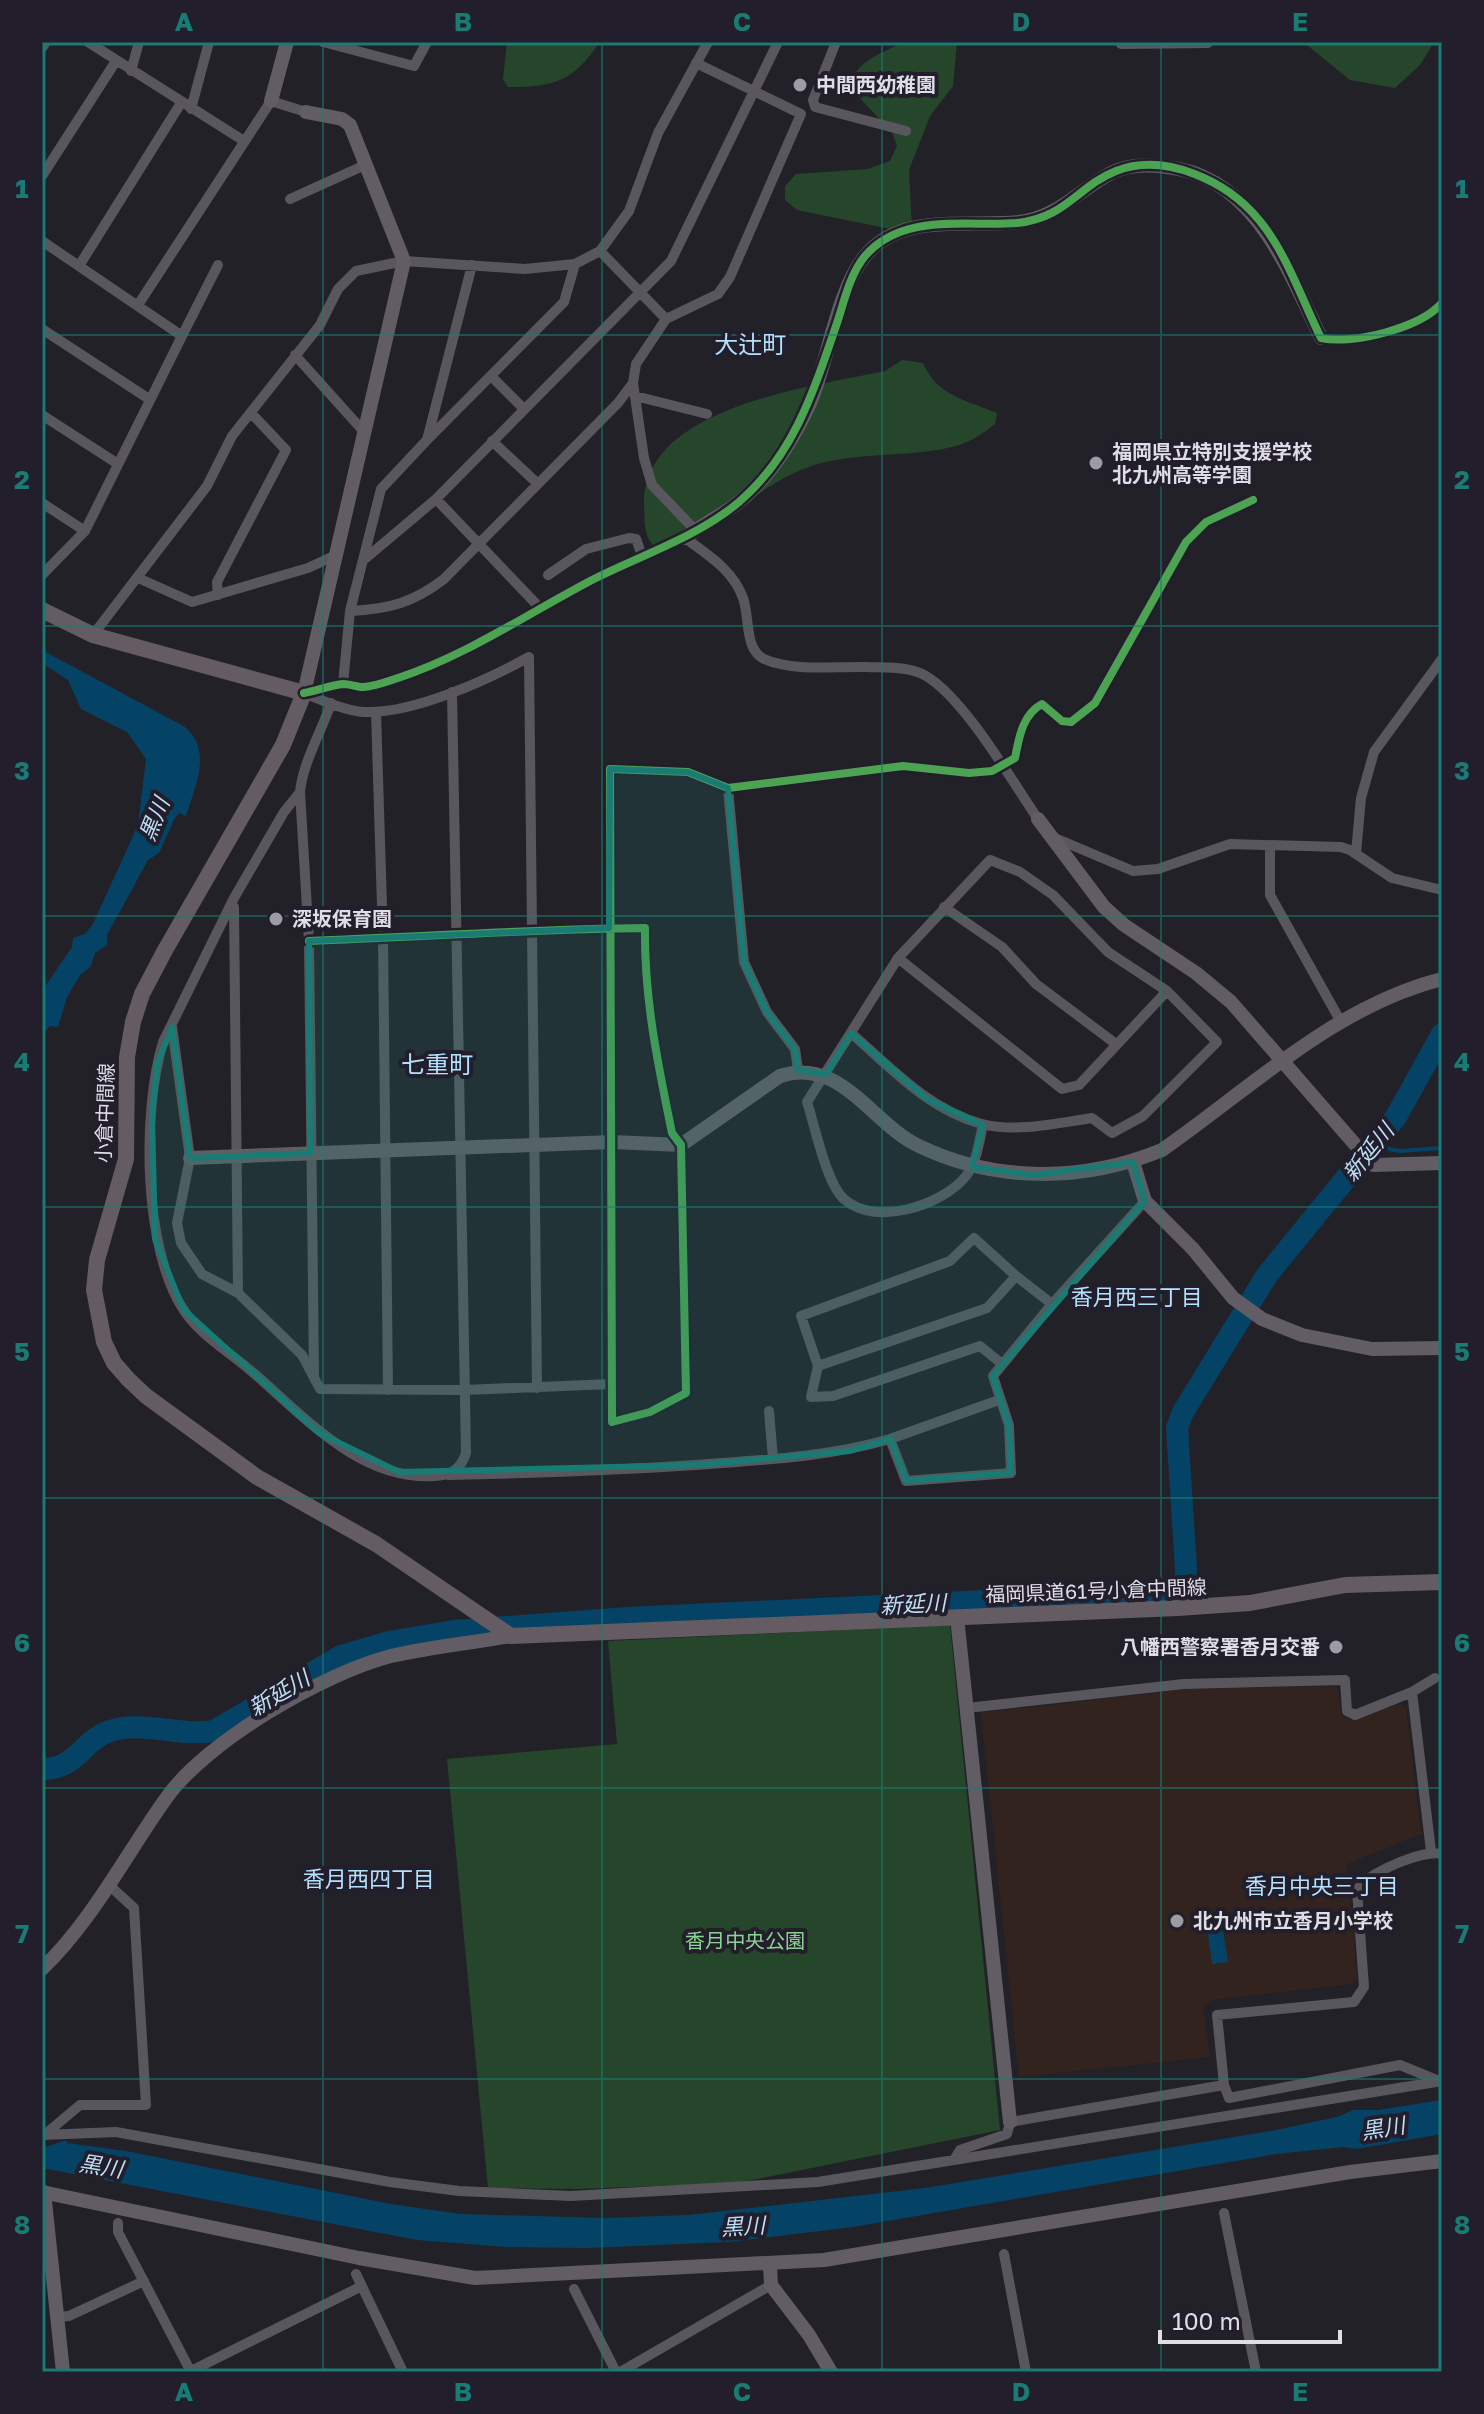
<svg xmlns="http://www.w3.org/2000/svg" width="1484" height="2414" viewBox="0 0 1484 2414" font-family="'Golos Text','Noto Sans JP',sans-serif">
<rect width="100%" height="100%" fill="#232128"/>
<path fill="#33231e" d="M1335,1686L1338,1690L1341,1715L1353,1721L1398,1704L1406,1708L1421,1834L1347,1864L1357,1978L1351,1984L1212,2000L1203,2007L1210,2057L1019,2077L981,1713L1191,1689Z"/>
<path fill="#26462b" d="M507,42H600C572,82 555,87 508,87L503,79Z
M904,42H957L953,86L930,116L909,170L912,229L895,230L797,210L785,200V186L796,174L868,169L890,161L897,146L892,132L851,89C851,62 883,53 904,42Z
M1303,42H1434L1420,65L1395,88L1350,80Z
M902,360L923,363C937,396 966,400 997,413L995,424C987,430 978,437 969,441C925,461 857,448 806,468C753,488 716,534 663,552C643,543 645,525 644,505C642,406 812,387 885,371Z
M950,1625L1000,2130L737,2183L577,2189L488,2188L447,1759L617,1744L608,1641Z"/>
<path fill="#054366" d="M42,650L185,727C213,751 195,786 186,816L179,813L175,818L159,853L148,860L107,935V945L95,953L91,966L80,975L67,997L58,1027L50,1026L42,1035V991L72,947L73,938L85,934L93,924L138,825L146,759L127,732L81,709L68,680L42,663Z
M1221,1916L1228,1962L1212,1964L1206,1919Z
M1442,2100V2134L1357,2149L1344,2147L1276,2154L853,2227L729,2242L588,2248L506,2247L417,2240L42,2168V2148L67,2140V2143L126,2151L391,2204L460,2214L605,2218L689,2215L925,2188L1276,2130L1337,2117L1353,2110H1378Z"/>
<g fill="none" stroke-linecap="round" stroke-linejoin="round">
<path stroke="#054366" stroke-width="4" d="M1374,1146L1399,1151L1442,1148"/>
<path stroke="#054366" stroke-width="22" d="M42,1769C78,1769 82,1740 110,1731C142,1720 180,1737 214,1731L341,1656L389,1642L454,1631L628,1618L1176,1592L1185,1583L1186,1569L1177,1428L1183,1412L1267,1275L1396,1117L1442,1034"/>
<path stroke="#59575d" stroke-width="10" d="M88,42L244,141
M323,42L414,66L427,42
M836,42L813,100L815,107L906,131
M1121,44L1208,43
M42,48L46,42
M131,71L139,42
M191,109L209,42
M42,176L116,61
M290,199L365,165
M42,241L182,336L85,531L42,575
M600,251L666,319
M472,265L427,440L564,302L575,264
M79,266L181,103
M138,305L271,101L306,112
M42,329L149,399
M182,336L218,265
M1321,338C1353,345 1420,328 1442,303
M295,355L365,433
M491,376L523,408
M633,383L644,458L652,485L695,530
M635,396L707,414
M42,415L118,464
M492,441L538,484
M436,499L540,608
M42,503L85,531
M366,558L436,499L671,261L778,42
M548,575L586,549L629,538L636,539L642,556
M138,578L192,602L308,568L336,555
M218,595L217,582L286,450L251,413
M350,611C389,609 413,603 444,579L618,403L633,383L636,364L666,319L718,294L730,277L801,114L696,63
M93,635L207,486L232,436L320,325L338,289L356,271L404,261L525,269L575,264L600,251L629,211L658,133L708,42
M343,684L350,611L381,489L427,440
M304,693C322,700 345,711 364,712C413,714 487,680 529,657L537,1388
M305,693L343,684L364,687L398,678L476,645L593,579L685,538C708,555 733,570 743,598C750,617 744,649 764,659C794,672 835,666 866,667C886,668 909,666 926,676C964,698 1012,781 1038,819
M376,712L383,938L388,1390
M728,788L744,962L767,1012L795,1049L798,1070
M300,792L284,812L234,898L163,1042C142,1112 143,1247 183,1309C198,1333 229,1352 250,1370C303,1415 359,1481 435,1476C451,1475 461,1469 466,1453L452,692
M1055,838L1133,871L1158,869L1230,844L1341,847L1350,850L1392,878L1442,890
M1270,846V895L1341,1022
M1356,853L1361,798L1374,752L1442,659
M234,907L238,1293
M944,907L1002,947L1036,984L1116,1044
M309,941C421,937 533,929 645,928C644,998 658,1065 672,1133L681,1145L686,1393L650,1412L612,1422L610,769L688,772L728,788L903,766L969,773L992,771L1015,758C1019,738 1022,715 1042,704L1062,721L1071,722L1095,703L1186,542L1206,522L1253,500
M898,958L1062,1089L1079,1085L1167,991
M172,1027L190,1158L177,1223L181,1243L202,1274L238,1293L302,1355L320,1389L464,1390L611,1384
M851,1033C891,1068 929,1110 982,1124C1016,1133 1058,1123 1092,1118L1112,1133L1143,1116L1217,1042L1167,991L1108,952L1053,895L1020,872L990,860L898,958L807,1102C815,1126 826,1183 844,1199C875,1227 942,1206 966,1176C977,1163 979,1141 983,1125
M1002,1364L980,1346L833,1396L811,1397L818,1366L987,1308L1016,1276L1052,1304
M818,1366L801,1316L950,1261L974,1238L1016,1276
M314,1374L309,941L300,792C303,762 321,733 331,703
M769,1411L773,1459
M890,1439L999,1400
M448,1475C540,1473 631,1470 722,1463C779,1459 835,1455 890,1439L906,1481L1011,1473L1009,1425L993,1376L1052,1304L1145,1201
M1412,1692L1431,1851
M967,1708L1184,1684L1345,1680L1347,1711L1355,1715L1412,1692L1435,1678
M1439,2081L1400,2065L1229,2098L1224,2085L1217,2015L1354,2002L1364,1987L1357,1890C1367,1873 1423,1849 1442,1854
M42,2135L116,2132L390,2182L459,2191L571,2196L818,2182L1442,2081
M43,2136L80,2105H146L134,1908L109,1885
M954,2160L960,2150L1007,2134L1010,2122L1224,2085
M1224,2213L1256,2372
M118,2223V2232L191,2372
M1004,2254L1026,2372
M356,2274L403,2372
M574,2289L616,2372
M57,2317L69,2316L144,2281
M189,2372L360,2287
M620,2372L771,2285"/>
<path stroke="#625d64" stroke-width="14" d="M271,101L287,42
M685,538C701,525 719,517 735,505C768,480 793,440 810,403C828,362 837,290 865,256C902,211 969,228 1019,222C1060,217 1079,189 1113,172C1130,164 1149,165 1167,167C1254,176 1288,270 1321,338
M304,693L404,261L350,125L342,119L306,112
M1038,819L1104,907L1124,925L1196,973L1231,1002L1373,1165L1442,1163
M190,1158L612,1142L681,1145L780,1076C840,1056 871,1123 919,1146C996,1183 1084,1182 1162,1150C1251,1088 1335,1006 1442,979
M1133,1162L1145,1201L1193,1249L1233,1298L1262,1319L1302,1335L1372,1349L1442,1348
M957,1617L1010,2122
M42,1969C93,1920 126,1854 167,1797C207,1741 324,1673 391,1656C430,1647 471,1643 511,1636
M42,2192L359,2258L475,2278L824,2260L1350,2172L1442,2161
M44,2192L63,2372
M770,2265L771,2285L809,2335L831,2372"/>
<path stroke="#645c62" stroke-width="16" d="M42,610L93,635L304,693L283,745L164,952L142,994L133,1022L127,1057L126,1159L97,1260L94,1290L104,1342L114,1363L128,1379L146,1396L257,1477L376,1544L511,1636L1178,1608L1250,1603L1345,1585L1442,1582"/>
<g stroke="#221e2b" stroke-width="13">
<path id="cycleway" d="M304,693C316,691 331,685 343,684C350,684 357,687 363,687C373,687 386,682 395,679C466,656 527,614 592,580C641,555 696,538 739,502C794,455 814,390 837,323C844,302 850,274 865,256C903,212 967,227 1017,223C1066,218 1078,186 1116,171C1165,152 1227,181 1259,220C1286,252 1302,300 1321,338C1353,345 1420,328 1442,303
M309,941C421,937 533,929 645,928C644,998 658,1065 672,1133L681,1145L686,1393L650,1412L612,1422L610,769L688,772L728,788L903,766L969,773L992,771L1015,758C1019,738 1022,715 1042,704L1062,721L1071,722L1095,703L1186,542L1206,522L1253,500"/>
</g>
<use href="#cycleway" stroke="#4ca352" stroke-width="8"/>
</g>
<path fill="#197b74" fill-opacity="0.2" stroke="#197b74" stroke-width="6" stroke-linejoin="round" d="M610,769L688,772L728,788L744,962L767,1012L795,1049L798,1070L826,1074L851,1033L927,1099L983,1125L972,1167L1034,1175L1133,1162L1145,1201L993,1376L1009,1425L1011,1473L906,1481L890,1439L850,1451L698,1465L399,1472L319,1433L183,1309L155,1239L152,1117L157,1064L172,1027L190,1158L310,1153L309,941L609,928Z"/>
<path fill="none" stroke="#197b74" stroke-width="2" stroke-opacity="0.55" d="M323,42V2372M602,42V2372M882,42V2372M1161,42V2372M42,335H1442M42,626H1442M42,916H1442M42,1207H1442M42,1498H1442M42,1788H1442M42,2079H1442"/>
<g fill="#9d9ba4" stroke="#221e2b" stroke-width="3">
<circle cx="800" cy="85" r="8"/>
<circle cx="1096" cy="463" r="8"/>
<circle cx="276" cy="919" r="8"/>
<circle cx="1336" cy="1647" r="8"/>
<circle cx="1177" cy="1921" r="8"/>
</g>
<g text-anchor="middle" stroke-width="8" stroke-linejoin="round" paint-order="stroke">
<g font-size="20" font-weight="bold" fill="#dfdde6" stroke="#221e2b" text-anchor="start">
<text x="816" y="92">中間西幼稚園</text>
<text x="1112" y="459">福岡県立特別支援学校<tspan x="1112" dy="23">北九州高等学園</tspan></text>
<text x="292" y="926">深坂保育園</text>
<text x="1320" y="1654" text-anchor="end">八幡西警察署香月交番</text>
<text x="1193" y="1928">北九州市立香月小学校</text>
</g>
<g font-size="20" fill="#dfdde6" stroke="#221e2b">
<text transform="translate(105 1113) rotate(-88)" y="7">小倉中間線</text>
<text transform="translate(1096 1591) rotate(-2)" y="7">福岡県道61号小倉中間線</text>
</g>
<g font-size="20" fill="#8bd390" stroke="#221e2b">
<text x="745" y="1948">香月中央公園</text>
</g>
<g font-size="22" font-style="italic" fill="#bfdff7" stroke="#221e2b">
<text transform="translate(154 819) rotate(-68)" y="8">黒川</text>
<text transform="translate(1368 1152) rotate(-51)" y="8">新延川</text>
<text transform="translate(913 1604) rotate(-3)" y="8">新延川</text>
<text transform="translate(279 1693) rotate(-31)" y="8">新延川</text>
<text transform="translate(1383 2128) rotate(-9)" y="8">黒川</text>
<text transform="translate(101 2166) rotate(9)" y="8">黒川</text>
<text transform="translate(743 2226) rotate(-3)" y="8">黒川</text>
</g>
<g font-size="22" fill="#b4e1fc" stroke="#221e2b">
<text x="1137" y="1305">香月西三丁目</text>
<text x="369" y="1887">香月西四丁目</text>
<text x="1322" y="1894">香月中央三丁目</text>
</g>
<g font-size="24" fill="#b4e1fc" stroke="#221e2b">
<text x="750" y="353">大辻町</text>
<text x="437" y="1073">七重町</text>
</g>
</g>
<rect width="1484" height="2414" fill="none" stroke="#221e2b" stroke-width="88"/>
<path d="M1160 2330v12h180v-12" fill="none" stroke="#dfdde6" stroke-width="4"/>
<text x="1172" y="2330" font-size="24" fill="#dfdde6" stroke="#221e2b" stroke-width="6" paint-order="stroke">100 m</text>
<rect x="44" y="44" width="1396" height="2326" fill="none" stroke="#197b74" stroke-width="3"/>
<g font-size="26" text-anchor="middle" font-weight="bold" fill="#197b74">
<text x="184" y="31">A</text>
<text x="463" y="31">B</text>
<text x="742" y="31">C</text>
<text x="1021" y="31">D</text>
<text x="1300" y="31">E</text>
<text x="22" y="198">1</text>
<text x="1462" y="198">1</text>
<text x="22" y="489">2</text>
<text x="1462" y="489">2</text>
<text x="22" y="780">3</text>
<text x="1462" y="780">3</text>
<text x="22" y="1071">4</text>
<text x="1462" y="1071">4</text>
<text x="22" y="1361">5</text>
<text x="1462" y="1361">5</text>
<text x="22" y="1652">6</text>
<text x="1462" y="1652">6</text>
<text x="22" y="1943">7</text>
<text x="1462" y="1943">7</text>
<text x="22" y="2234">8</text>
<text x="1462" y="2234">8</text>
<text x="184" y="2401">A</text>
<text x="463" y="2401">B</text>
<text x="742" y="2401">C</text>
<text x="1021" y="2401">D</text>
<text x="1300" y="2401">E</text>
</g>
</svg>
